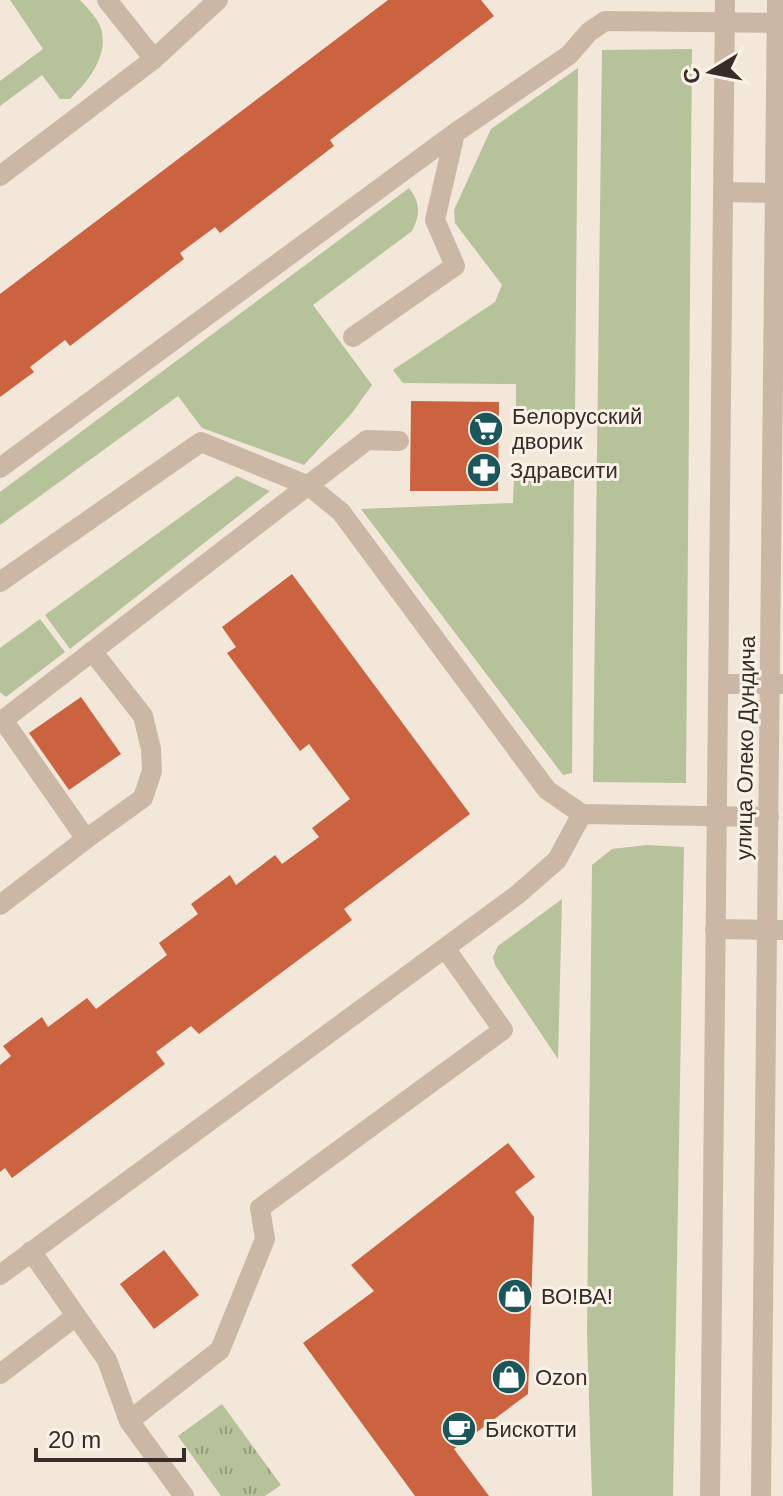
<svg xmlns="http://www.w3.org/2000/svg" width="783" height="1496" viewBox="0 0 783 1496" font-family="Arial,sans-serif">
<defs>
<pattern id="park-tufts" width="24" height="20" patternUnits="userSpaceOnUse" patternTransform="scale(2)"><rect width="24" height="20" fill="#b5c29a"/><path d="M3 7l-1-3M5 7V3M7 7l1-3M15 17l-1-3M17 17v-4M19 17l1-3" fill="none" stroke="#949e7e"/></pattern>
</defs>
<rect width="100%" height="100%" fill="#f3e7da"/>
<path fill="#b5c29a" d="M10,0H80C88,9 100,20 102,32C107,59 87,82 70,99H60L42,75L0,106V81L43,49Z
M692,49L686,783L593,782L602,50Z
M578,68L575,417L567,421L516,422V384L403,383L393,370L495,302L502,285L455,223L454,210L491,129Z
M409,188C421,203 420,215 412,231L313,305L372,385L352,413L304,465L202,428L178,396L0,525V492Z
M237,476L270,491L70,649L45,615Z
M514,477L574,478L572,773L563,775L361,509L513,503Z
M40,619L65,652L6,697L0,692V648Z
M647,845L684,847L673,1496H592L587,1334L592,865L612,849Z
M562,899L558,1059L495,965L493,957L498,946Z"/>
<path fill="url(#park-tufts)" d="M222,1404L281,1485L265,1496H221L178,1436Z"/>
<path fill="#cb6340" d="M388,0H481L494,16L330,140L334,146L220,233L215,227L180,253L184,259L70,346L65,340L30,367L34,372L0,397V294Z
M411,401L499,402L498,491H410Z
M292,574L470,814L344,909L352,920L199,1034L191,1026L156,1052L165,1064L12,1178L5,1168L0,1172V1065L11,1056L3,1046L42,1017L48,1027L87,998L96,1009L167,955L159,943L198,914L191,904L230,875L236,885L275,855L282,864L319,837L312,828L350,799L309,744L300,751L227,653L236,647L222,627Z
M81,697L121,754L69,790L29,733Z
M508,1143L535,1177L515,1192L534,1217L528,1394L454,1449L489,1496H415L303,1343L374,1291L351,1265Z
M164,1250L199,1295L154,1329L120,1284Z"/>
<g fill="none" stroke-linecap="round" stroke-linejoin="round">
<path stroke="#cbb7a6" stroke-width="20" d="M107,0L154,59
M0,176L154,59L218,0
M724,192L783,193
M353,337L455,266L435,220L455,133
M0,468L455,133L569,55L589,32L605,21L777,23
M0,582L201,442L309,486L341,512L547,790L582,814
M719,684H783
M86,839L143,798L152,771L151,749L143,716L92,651
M0,905L86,839L3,720L367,440L399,441
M715,929L783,930
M31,1251L107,1360L129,1421L184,1496
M0,1275L517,895L557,860L582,814L769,817
M0,1374L76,1316
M129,1421L220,1350L265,1239L260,1208L503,1030L445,948"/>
<path stroke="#cbb7a6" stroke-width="20" d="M710,1496L725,0
M761,1496L777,0"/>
</g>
<defs>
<g id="supermarket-disc" transform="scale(1.8)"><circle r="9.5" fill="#1b565a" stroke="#faf2e7"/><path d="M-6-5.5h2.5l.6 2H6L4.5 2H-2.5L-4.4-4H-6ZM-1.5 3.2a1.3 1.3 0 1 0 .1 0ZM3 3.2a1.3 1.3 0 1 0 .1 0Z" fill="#fff"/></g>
<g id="pharmacy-disc" transform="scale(1.8)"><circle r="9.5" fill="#1b565a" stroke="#faf2e7"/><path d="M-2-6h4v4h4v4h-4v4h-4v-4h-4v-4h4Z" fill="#fff"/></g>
<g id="shop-disc" transform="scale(1.8)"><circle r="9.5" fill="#1b565a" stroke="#faf2e7"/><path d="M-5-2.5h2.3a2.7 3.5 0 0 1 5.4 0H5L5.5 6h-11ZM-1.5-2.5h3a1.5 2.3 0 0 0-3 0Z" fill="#fff"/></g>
<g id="cafe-disc" transform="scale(1.8)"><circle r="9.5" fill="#1b565a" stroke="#faf2e7"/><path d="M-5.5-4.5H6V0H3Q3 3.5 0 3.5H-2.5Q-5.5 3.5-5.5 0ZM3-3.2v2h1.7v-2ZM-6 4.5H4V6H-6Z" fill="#fff"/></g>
</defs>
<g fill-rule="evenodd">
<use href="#supermarket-disc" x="486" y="429"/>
<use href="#pharmacy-disc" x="484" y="470"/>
<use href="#shop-disc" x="515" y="1296"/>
<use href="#shop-disc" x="509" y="1377"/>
<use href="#cafe-disc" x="459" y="1429"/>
</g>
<g text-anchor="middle" stroke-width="6" stroke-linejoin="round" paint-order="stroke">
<g font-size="22" fill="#372c27" stroke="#faf2e7" text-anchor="start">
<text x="512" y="424">Белорусский<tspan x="512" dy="25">дворик</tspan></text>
<text x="510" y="478">Здравсити</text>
<text x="541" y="1304">ВО!ВА!</text>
<text x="535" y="1385">Ozon</text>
<text x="485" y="1437">Бискотти</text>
</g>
<g font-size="22" fill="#372c27" stroke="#faf2e7">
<text transform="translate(745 748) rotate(-89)" y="8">улица Олеко Дундича</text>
</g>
</g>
<g transform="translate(711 72) rotate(260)" stroke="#faf2e7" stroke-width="6" paint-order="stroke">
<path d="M0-6L14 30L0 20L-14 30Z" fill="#372c27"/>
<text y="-12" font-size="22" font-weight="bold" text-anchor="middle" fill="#372c27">С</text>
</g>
<path d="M36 1448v12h148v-12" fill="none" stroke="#372c27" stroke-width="4"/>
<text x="48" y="1448" font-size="24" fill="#372c27" stroke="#faf2e7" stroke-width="6" paint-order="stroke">20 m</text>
</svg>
